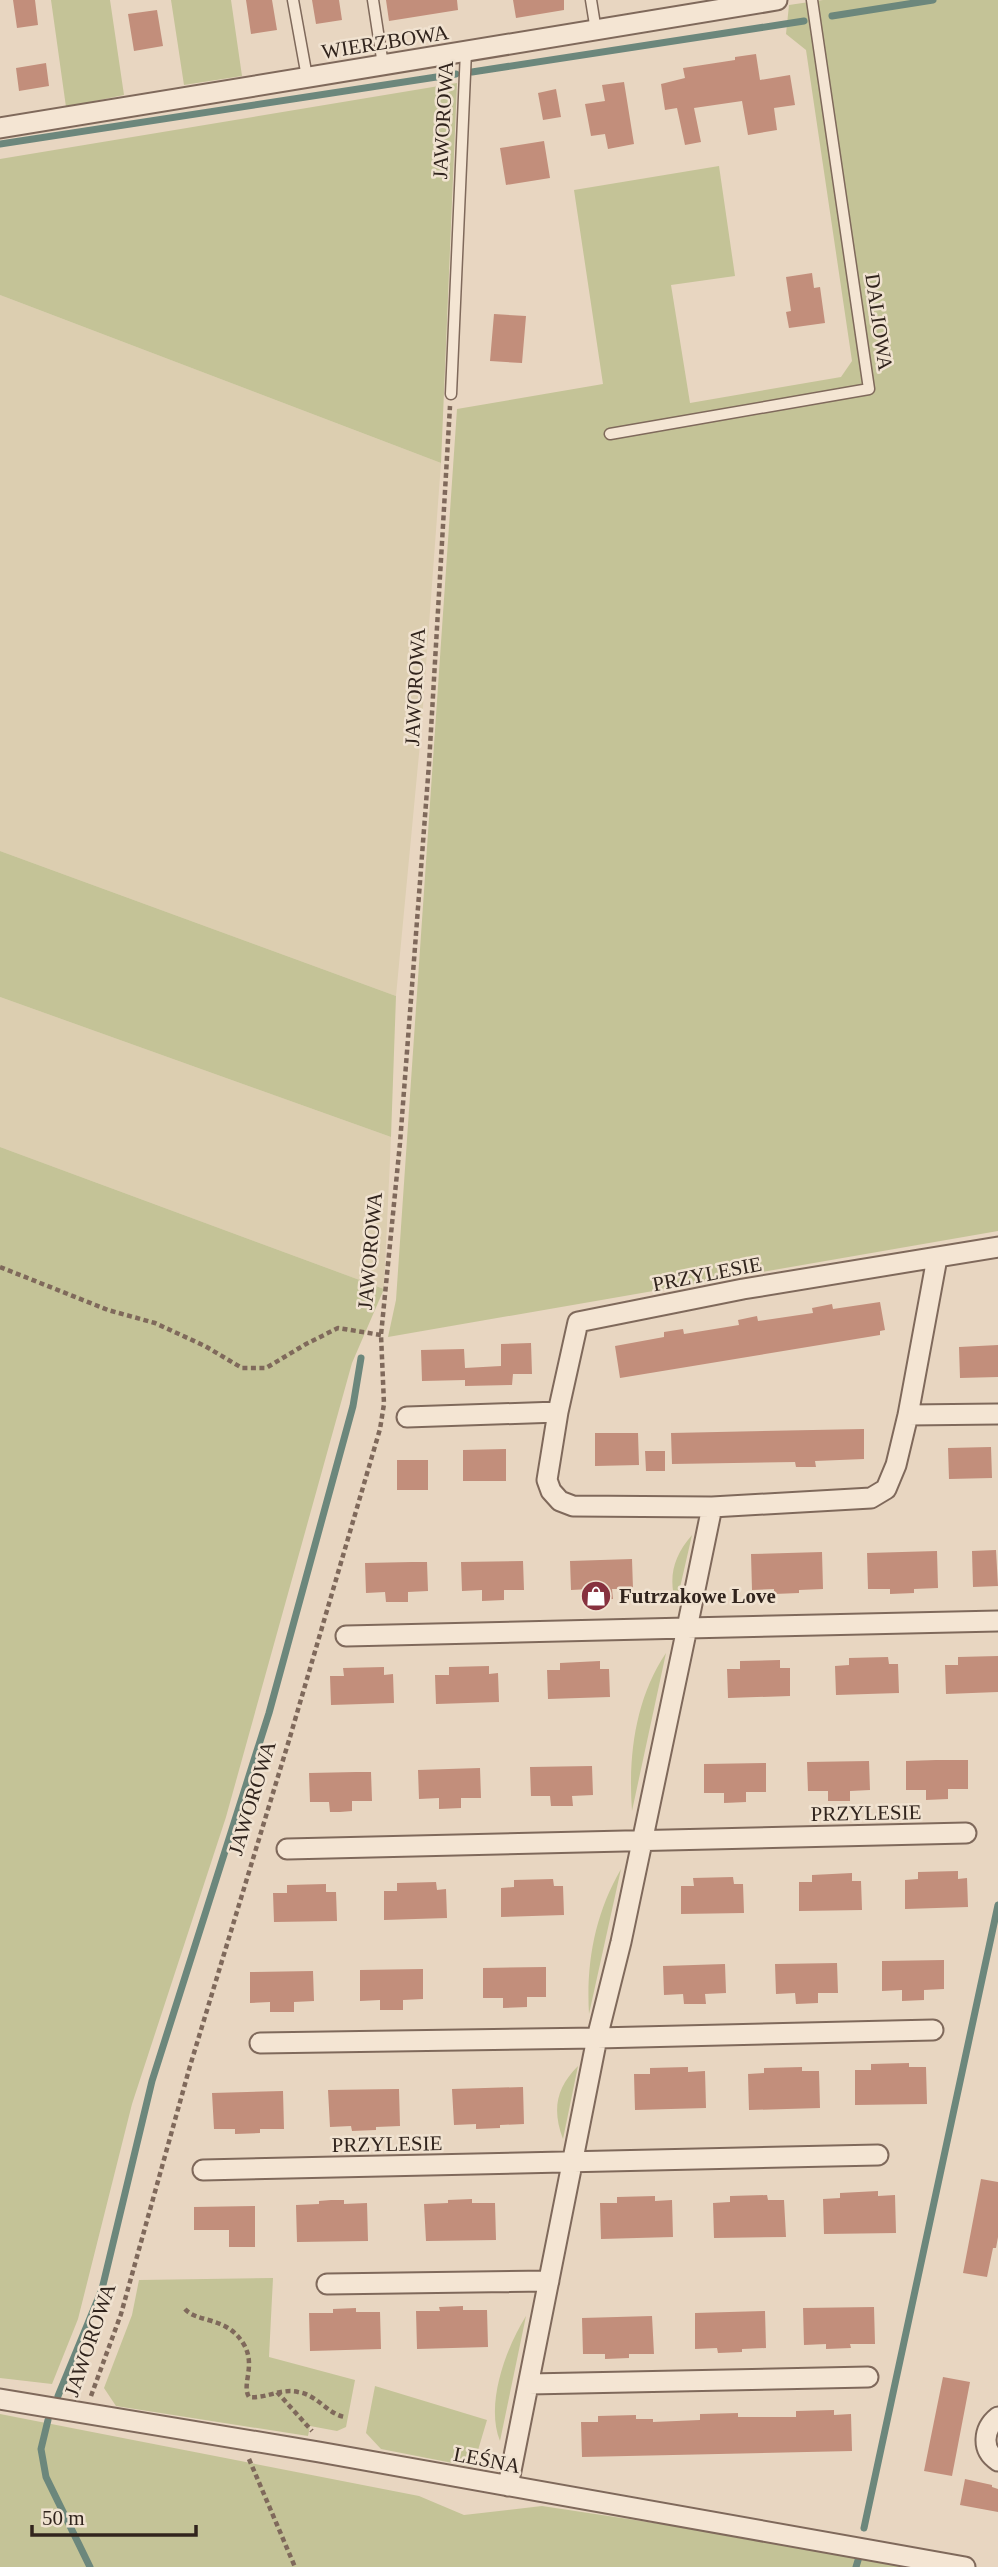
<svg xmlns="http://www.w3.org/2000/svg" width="998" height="2567" viewBox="0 0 998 2567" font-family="Georgia,serif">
<rect width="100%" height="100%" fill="#e8d6c1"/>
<path fill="#dcceb0" d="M0,295L441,463L421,733L396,996L0,851Z
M0,997L391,1137L384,1289L0,1147Z"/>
<path fill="#c4c397" d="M51,0H110L124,95L66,107Z
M171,0H231L242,76L184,85Z
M823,0H998V1231L388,1337L396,1300L457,409L603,384L574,190L719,166L735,276L671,285L690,403L841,377L852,361L806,50L786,34L789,5Z
M457,83L441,463L0,295V159Z
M0,851L396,996L391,1137L0,997Z
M0,1147L384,1289L352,1363L226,1817L132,2104L78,2319L52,2384L0,2378Z
M692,1535L676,1605C668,1577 673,1557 692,1535Z
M666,1653L632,1811C628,1757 635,1699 666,1653Z
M621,1869L589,2014C586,1962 595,1914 621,1869Z
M578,2066L563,2139C552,2110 556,2088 578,2066Z
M273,2278L269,2357L355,2380L346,2427L337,2431L310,2426L308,2436L116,2406L104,2388L132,2315L139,2280Z
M526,2316L500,2441C485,2404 506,2348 526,2316Z
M375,2386L487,2420L473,2467L381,2449L366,2433Z
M0,2414L419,2496L464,2515L542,2506L741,2536L917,2567H0Z"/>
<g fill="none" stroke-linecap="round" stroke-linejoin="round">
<path stroke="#6c877c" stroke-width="7" d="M832,16L933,0
M472,72L804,21
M0,144L456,74
M58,2396L102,2289L152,2081L269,1713L353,1406L361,1358
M48,2420L41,2449L46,2477L90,2567
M864,2528L998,1905
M856,2567L859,2557"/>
</g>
<path fill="#c28e7b" d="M13,0H35L38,25L17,28Z
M246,0H272L277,30L251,34Z
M312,0H339L342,20L316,24Z
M386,0H457L458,10L389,21Z
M513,0H564V10L516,18Z
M157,10L163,46L134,51L128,14Z
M756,54L760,80L790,75L795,105L774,108L777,130L748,135L742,101L694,108L701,142L685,145L677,108L665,110L661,84L685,78L683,68L735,60V57Z
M46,63L49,86L19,91L16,68Z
M624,82L634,144L608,149L605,134L591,136L585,104L605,101L602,85Z
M556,89L561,117L543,120L538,93Z
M544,141L550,178L506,185L500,148Z
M812,273L814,288L820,287L825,323L789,328L786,312L791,311L786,277Z
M494,314L526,316L522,363L490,361Z
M880,1302L885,1330L880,1331V1335L620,1378L615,1346L664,1337V1332L683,1329L684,1334L739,1325L738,1320L757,1316L758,1321L813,1313L812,1308L832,1304L833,1309Z
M531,1343L532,1374H513L512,1385L465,1386V1380L422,1381L421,1350L464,1349L465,1368L501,1366V1344Z
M998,1345V1377L960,1378L959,1347Z
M864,1429V1459L815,1461L816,1467H796L795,1462L672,1464L671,1433Z
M595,1433H638L639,1465L595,1466Z
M991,1447L992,1478L949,1479L948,1448Z
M506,1449V1481H463V1450Z
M645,1451H665V1471H646Z
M397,1460H428V1490H397Z
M996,1550L998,1586L973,1587L972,1551Z
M937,1551L938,1588L914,1589V1593L890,1594V1589H868L867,1553Z
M822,1552L823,1589L799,1590V1593L774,1594V1589L752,1590L751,1554Z
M632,1559L633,1589H612L613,1599L591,1600L590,1589L571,1590L570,1561Z
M523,1561L524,1590H504V1600L482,1601V1590L462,1591L461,1562Z
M412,1562H427L428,1591L408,1592V1602H386L385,1592L366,1593L365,1563Z
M998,1656V1692L946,1694L945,1665H958V1657Z
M888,1657L889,1664H898L899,1693L836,1695L835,1666L849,1665V1658Z
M780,1660V1668H790V1696L728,1698L727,1669H740V1661Z
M600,1661V1669H609L610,1697L548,1699L547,1670H560V1663Z
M489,1666V1674L498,1673L499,1702L436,1704L435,1675H449V1667Z
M384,1667V1675L393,1674L394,1703L331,1705L330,1676H344L343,1668Z
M936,1760H968V1789H948V1799L926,1800V1790H906V1761Z
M869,1761L870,1790L850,1791V1801H828V1791H808L807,1762Z
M766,1763V1792H746V1802L724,1803V1793H704V1764Z
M592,1766L593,1795L572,1796L573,1806H551L550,1796H531L530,1767Z
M480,1768L481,1798H461V1808L439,1809V1798L419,1799L418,1770Z
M356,1772H371L372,1801H352V1811L340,1812H330L329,1802H310L309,1773Z
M958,1871V1879L967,1878L968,1907L905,1909V1880L918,1879V1872Z
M852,1873V1881H861L862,1910L799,1911V1882H812V1875Z
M733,1877L734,1884H743L744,1913L681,1914V1886H694L693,1878Z
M553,1879L554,1886H563L564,1915L501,1917V1888L514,1887V1880Z
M436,1882L437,1890L446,1889L447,1918L384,1920V1891H397V1883Z
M326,1884V1892H336L337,1921L274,1922L273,1893H287V1885Z
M944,1960V1989L924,1990V2000L902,2001V1990L882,1991V1961Z
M837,1963L838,1993H818V2003L796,2004L795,1993L776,1994L775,1964Z
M725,1964L726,1993L705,1994L706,2004H684L683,1994L664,1995L663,1966Z
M546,1967V1997H527V2007L503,2008V1998H483V1968Z
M423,1969V1999L403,2000V2010H380V2000L360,2001V1970Z
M313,1971L314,2001L294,2002V2012H270V2002L250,2003V1972Z
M909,2063V2067H926L927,2104L855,2105V2070H871V2064Z
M688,2067V2072L705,2071L706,2108L635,2110L634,2074H650V2068Z
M802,2067V2071H819L820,2108L749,2110L748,2074L764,2073V2068Z
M523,2087L524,2124L500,2125V2128L476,2129V2124L454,2125L452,2089Z
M399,2089L400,2126L376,2127V2130L352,2131L351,2126L330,2127L328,2090Z
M283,2091L284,2129H260V2133L235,2134V2129H214L212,2093Z
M981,2179L998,2182V2237L996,2248H993L987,2277L963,2273Z
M878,2191V2196L895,2195L896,2233L824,2234L823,2199L840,2198V2193Z
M767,2195L768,2200H784L786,2237L714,2238L713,2203L730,2202V2196Z
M655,2196V2201L672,2200L673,2237L601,2239L600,2203H617V2197Z
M472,2199V2203H495L496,2240L426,2241L424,2204L448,2203V2200Z
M331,2200H344V2204L367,2203L368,2241L297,2242L296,2205L319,2204V2201Z
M255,2206V2247H229V2230H194V2207Z
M463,2306V2310H487L488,2347L417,2349L416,2311H440L439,2307Z
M874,2307L875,2344H850L851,2348L826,2349V2344L804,2345L803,2308Z
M356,2308V2312H380L381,2349L310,2351L309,2313H333V2309Z
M765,2311L766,2348L742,2349V2352L718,2353L717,2348L695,2349V2313Z
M652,2316L654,2354H629V2358L605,2359V2354H583L582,2318Z
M943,2377L970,2382L952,2476L924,2471Z
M834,2410V2415L851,2414L852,2451L582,2457L581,2422H598V2416L636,2415V2419H653V2422L700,2420V2414L738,2413V2417H796V2411Z
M965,2479L992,2485V2487L998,2489V2512L960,2505Z"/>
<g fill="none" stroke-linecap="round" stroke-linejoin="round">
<g stroke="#7f695b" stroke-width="13">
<path id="service" d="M293,0L307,77
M373,0L383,65
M591,0L596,31
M451,394L466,51
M610,434L869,389L812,0"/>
</g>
<g stroke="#7f695b" stroke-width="23">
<path id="minor" d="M0,128L777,0
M998,1247L743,1289L578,1322L558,1412L547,1480L551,1491L560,1501L573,1506L712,1507L687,1628L998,1621
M908,1415L998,1414
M407,1417L558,1412
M712,1507L871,1498L886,1489L896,1465L908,1415L937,1258
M346,1636L687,1628L621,1942L597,2038L508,2486
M287,1849L966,1833
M260,2043L597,2038L933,2030
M203,2170L878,2155
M327,2284L549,2281
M529,2384L868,2377
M0,2399L319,2452L965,2567
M998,2417C983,2429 981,2450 998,2461"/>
</g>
<path stroke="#7f695b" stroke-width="4.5" stroke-dasharray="5 3.5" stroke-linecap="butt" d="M0,1267L108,1310L155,1323L205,1346L242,1368H266L306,1344L338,1328L381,1335
M185,2309C197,2323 226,2316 243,2343C257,2365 241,2384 249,2397C265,2399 281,2388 298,2392C318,2395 327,2414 345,2417
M277,2392L312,2431
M91,2396L121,2314L190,2066L290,1737L380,1429L384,1404L381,1335L400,1143L429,764L450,406
M249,2459L295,2567"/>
<use href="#service" stroke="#f4e5d3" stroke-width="10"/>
<use href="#minor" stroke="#f4e5d3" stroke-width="19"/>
</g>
<defs>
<g id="shop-disc" transform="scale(1.575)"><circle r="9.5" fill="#87323f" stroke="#f0e2d0"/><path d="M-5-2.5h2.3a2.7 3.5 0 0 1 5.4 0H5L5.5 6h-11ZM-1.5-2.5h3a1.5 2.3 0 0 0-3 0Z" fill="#fff"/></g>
</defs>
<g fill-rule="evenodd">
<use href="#shop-disc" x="596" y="1596"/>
</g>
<g text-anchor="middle" stroke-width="5" stroke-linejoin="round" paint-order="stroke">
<g font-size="21" fill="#31241d" stroke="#f0e2d0">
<text transform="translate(385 42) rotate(-9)" y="7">WIERZBOWA</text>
<text transform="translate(443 120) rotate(-87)" y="7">JAWOROWA</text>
<text transform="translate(879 322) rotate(82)" y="7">DALIOWA</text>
<text transform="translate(415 687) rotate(-87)" y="7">JAWOROWA</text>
<text transform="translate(370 1251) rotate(-85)" y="7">JAWOROWA</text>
<text transform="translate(707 1274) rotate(-11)" y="7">PRZYLESIE</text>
<text transform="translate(252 1798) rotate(-73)" y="7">JAWOROWA</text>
<text transform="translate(866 1813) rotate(-1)" y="7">PRZYLESIE</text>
<text transform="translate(387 2144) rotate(-1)" y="7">PRZYLESIE</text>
<text transform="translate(90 2340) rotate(-71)" y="7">JAWOROWA</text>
<text transform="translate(487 2460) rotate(11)" y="7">LEŚNA</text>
</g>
<g font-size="21" font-weight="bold" fill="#31241d" stroke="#f0e2d0" text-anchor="start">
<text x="619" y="1603">Futrzakowe Love</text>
</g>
</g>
<path d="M32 2525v10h164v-10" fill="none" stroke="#31241d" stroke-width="3.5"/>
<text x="42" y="2525" font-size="21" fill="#31241d" stroke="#f0e2d0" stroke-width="5" paint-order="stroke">50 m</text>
</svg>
